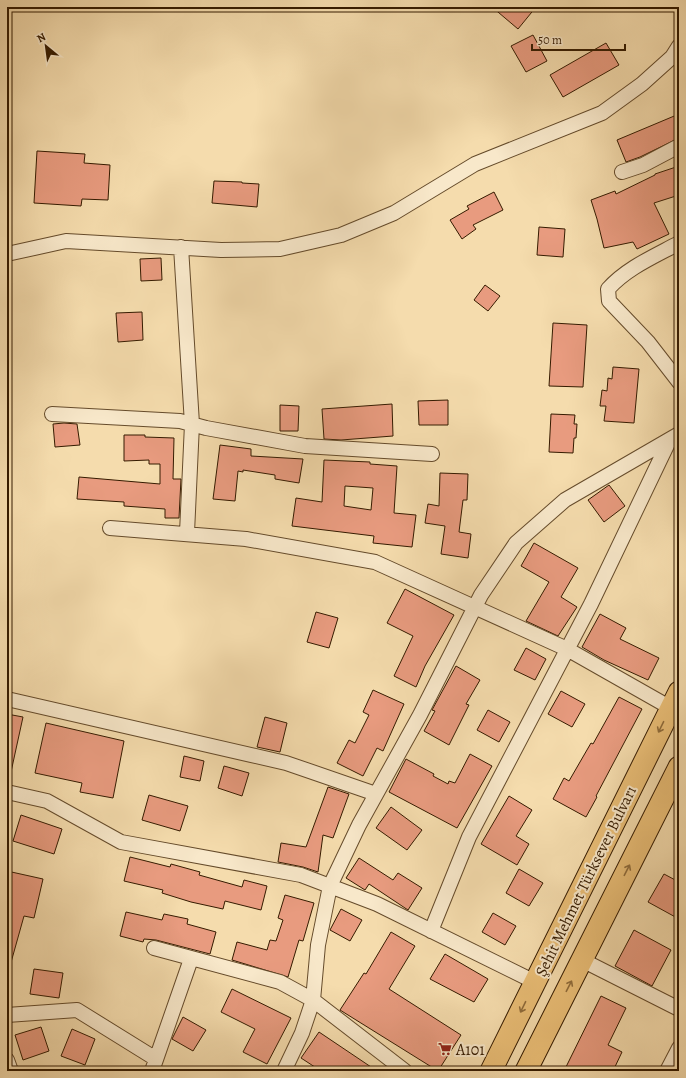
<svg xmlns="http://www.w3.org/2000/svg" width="686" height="1078" viewBox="0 0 686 1078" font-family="Alegreya,serif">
<rect width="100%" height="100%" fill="#f5dcad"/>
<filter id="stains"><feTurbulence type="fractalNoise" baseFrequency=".005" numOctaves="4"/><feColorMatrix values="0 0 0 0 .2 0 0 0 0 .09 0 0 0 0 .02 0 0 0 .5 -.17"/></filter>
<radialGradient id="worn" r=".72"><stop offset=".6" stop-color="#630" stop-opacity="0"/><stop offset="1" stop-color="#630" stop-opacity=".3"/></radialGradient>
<path fill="#e89b7f" stroke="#351b00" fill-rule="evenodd" d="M492,7H536L518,29Z
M533,35L547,61L526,72L511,46Z
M606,43L619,65L563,97L550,75Z
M679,114V138L640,157L626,162L617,140Z
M37,151L85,154L84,163L110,165L108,200L82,199L81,206L34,203Z
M679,166V195L654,203L669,234L637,249L633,242L604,248L597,219L591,200L615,191L616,194L655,175V174Z
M214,181L242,182V183L259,184L257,207L212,203Z
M494,192L503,210L473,225L476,229L462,239L450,220L469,209L467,206Z
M539,227L565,229L563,257L537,255Z
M161,258L162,280L141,281L140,259Z
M485,285L500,296L488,311L474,300Z
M142,312L143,340L118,342L116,313Z
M553,323L587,325L583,387L549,386Z
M613,367L639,369L634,423L604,421L606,406H600L602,390L607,391L608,378L612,379Z
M448,400V425H419L418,401Z
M392,404L393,436L341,440L324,439L322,409Z
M280,405L299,406L298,431H280Z
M551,414L575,415L574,424H577L576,438H574L573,453L549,452Z
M64,423L77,424L80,445L55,447L53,424Z
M124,435H145V437L174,438L173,479H181L179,518H165V509L124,506V502L77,499L79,477L160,484V464H149V460L124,461Z
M220,445L251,449V456L303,459L299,483L275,479V475L243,470V472L238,471L235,501L213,499Z
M324,460L370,462V464L397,466L394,513L416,515L412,547L373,543L374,536L292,526L296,498L322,502ZM345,486L373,488L371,510L344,506Z
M440,473L468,474L467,500H463L459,532L471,534L468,558L441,554L445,526L425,523L428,504L439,506Z
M609,485L625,506L604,522L588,500Z
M534,543L578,568L561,597L577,607L558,636L526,621L549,582L521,566Z
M405,589L454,615L425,666L416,687L394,676L413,636L387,623Z
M316,612L338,618L329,648L307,642Z
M600,614L626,628L620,639L659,658L648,680L604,660L582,647Z
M526,648L546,659L535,680L514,670Z
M456,666L480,680L466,704L469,705L449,745L424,731L435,711L432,710Z
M373,690L404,704L383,751L377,748L363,776L337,763L349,740L355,743L369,715L363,712Z
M561,691L585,704L572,727L548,714Z
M619,697L642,709L596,796L597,797L586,817L553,799L564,778L569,781L591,743L593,744Z
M488,710L510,722L499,742L477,730Z
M7,714L23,717L11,772H7Z
M265,717L287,723L280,752L257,747Z
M46,723L124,741L113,798L80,792L82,783L35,773Z
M470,754L492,766L457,828L389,792L406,759L434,774L433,776L448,784L449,781L455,783Z
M184,756L204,761L200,781L180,777Z
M224,766L249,773L242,796L218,788Z
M328,787L349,794L333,838L323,835L318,872L303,867L278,862L281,843L306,847Z
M149,795L188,806L180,831L142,820Z
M509,796L532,810L516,836L529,844L517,865L481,844Z
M391,807L422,830L407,850L376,828Z
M21,815L62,829L54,854L13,841Z
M130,857L170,867L171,864L200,872L199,875L242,887L244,880L267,886L261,910L225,901L223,909L191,902L162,893L163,890L124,881Z
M359,858L393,880L398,873L422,888L408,910L369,884L365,890L346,878Z
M519,869L543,883L529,906L506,893Z
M7,871L43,879L34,918L24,916L10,966H7Z
M664,874L679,882V919L648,902Z
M285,895L314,903L303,941L299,940L288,977L232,960L237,942L267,950L270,940L276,941L283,920L278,918Z
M341,909L362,920L350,941L330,930Z
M126,912L162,920L164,914L188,919L187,924L216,932L210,954L156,940L144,939L143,942L120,936Z
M493,913L516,926L505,945L482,932Z
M634,930L671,950L652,986L615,966Z
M391,932L415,946L389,989L461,1035L438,1071L340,1010L364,973L366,974Z
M445,954L488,979L474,1002L430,979Z
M34,969L63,973L59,998L30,994Z
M232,989L291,1018L267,1064L243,1052L255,1029L221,1012Z
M601,996L626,1008L608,1045L622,1052L613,1071H564Z
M183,1017L206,1030L193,1051L172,1039Z
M41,1027L49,1051L23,1060L15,1035Z
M72,1029L95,1039L85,1065L61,1056Z
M319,1032L377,1071H321L301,1058Z"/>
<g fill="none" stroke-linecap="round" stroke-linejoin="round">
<g stroke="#654b2b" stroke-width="16">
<path id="minor" d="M622,172L643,165L679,146
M679,243C653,257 627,268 608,289L609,301L648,342L679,382
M181,247L192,424L187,533
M7,254L66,241L221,250L280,249L341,235L394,213L475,164L602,113L642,84L672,57L679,46
M52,414L180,421L206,428L305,446L432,454
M110,528L246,539L375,562L567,649L671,708
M7,699L286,763L376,794
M7,792L47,801L121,842L301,875L377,904L535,982
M431,931L469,837L591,604L670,439
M154,948L280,982L313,1000L405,1071
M582,960L679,1009
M7,1015L77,1010L156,1059
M7,1060L11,1071
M152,1071L191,959
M284,1071L302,1033L313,1000L318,945L330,886L359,825L420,715L481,595L516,543L565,500L679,434
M667,1071L679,1048"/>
</g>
<g stroke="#351b00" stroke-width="23">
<path id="highway" d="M491,1071L679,692
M526,1071L679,767"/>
</g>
<use href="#minor" stroke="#f8e8ca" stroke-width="14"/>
<use href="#highway" stroke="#eabe76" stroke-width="21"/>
</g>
<defs><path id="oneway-shaft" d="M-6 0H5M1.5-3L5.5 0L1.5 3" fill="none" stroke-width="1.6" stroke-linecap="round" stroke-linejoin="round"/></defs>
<g stroke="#906c3b">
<use href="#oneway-shaft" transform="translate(661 727) rotate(116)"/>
<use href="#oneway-shaft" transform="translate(627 870) rotate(-63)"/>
<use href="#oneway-shaft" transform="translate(569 986) rotate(-63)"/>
<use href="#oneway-shaft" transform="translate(523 1007) rotate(116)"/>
</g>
<defs>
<g id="supermarket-bare" transform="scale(1.08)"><path d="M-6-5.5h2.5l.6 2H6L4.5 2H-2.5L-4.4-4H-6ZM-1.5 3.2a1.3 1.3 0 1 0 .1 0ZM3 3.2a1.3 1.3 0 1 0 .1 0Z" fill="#8f2418" stroke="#f8e8ca" stroke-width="2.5" paint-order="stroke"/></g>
</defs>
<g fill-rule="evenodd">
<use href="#supermarket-bare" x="445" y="1049"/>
</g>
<g text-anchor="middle" stroke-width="4" stroke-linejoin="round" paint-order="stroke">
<g font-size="16" fill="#351b00" stroke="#f8e8ca">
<text transform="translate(585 881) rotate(-64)" y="6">Şehit Mehmet Türksever Bulvarı</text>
</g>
<g font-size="16" fill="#351b00" stroke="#f8e8ca" text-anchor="start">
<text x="456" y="1055">A101</text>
</g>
</g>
<rect width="686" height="1078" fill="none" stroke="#f5dcad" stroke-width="24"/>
<rect x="8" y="8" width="670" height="1062" fill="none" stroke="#351b00" stroke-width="2"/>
<rect x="12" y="12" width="662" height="1054" fill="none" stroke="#351b00"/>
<g transform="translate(46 46) rotate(331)" stroke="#f8e8ca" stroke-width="3" paint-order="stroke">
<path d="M0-3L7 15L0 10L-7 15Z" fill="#351b00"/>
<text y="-6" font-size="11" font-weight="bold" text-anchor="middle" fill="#351b00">N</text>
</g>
<path d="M532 44v6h93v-6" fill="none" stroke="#351b00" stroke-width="2"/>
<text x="538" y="44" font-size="12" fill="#351b00" stroke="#f8e8ca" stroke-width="3" paint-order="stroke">50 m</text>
<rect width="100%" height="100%" filter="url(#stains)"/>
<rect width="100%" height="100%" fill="url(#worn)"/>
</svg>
